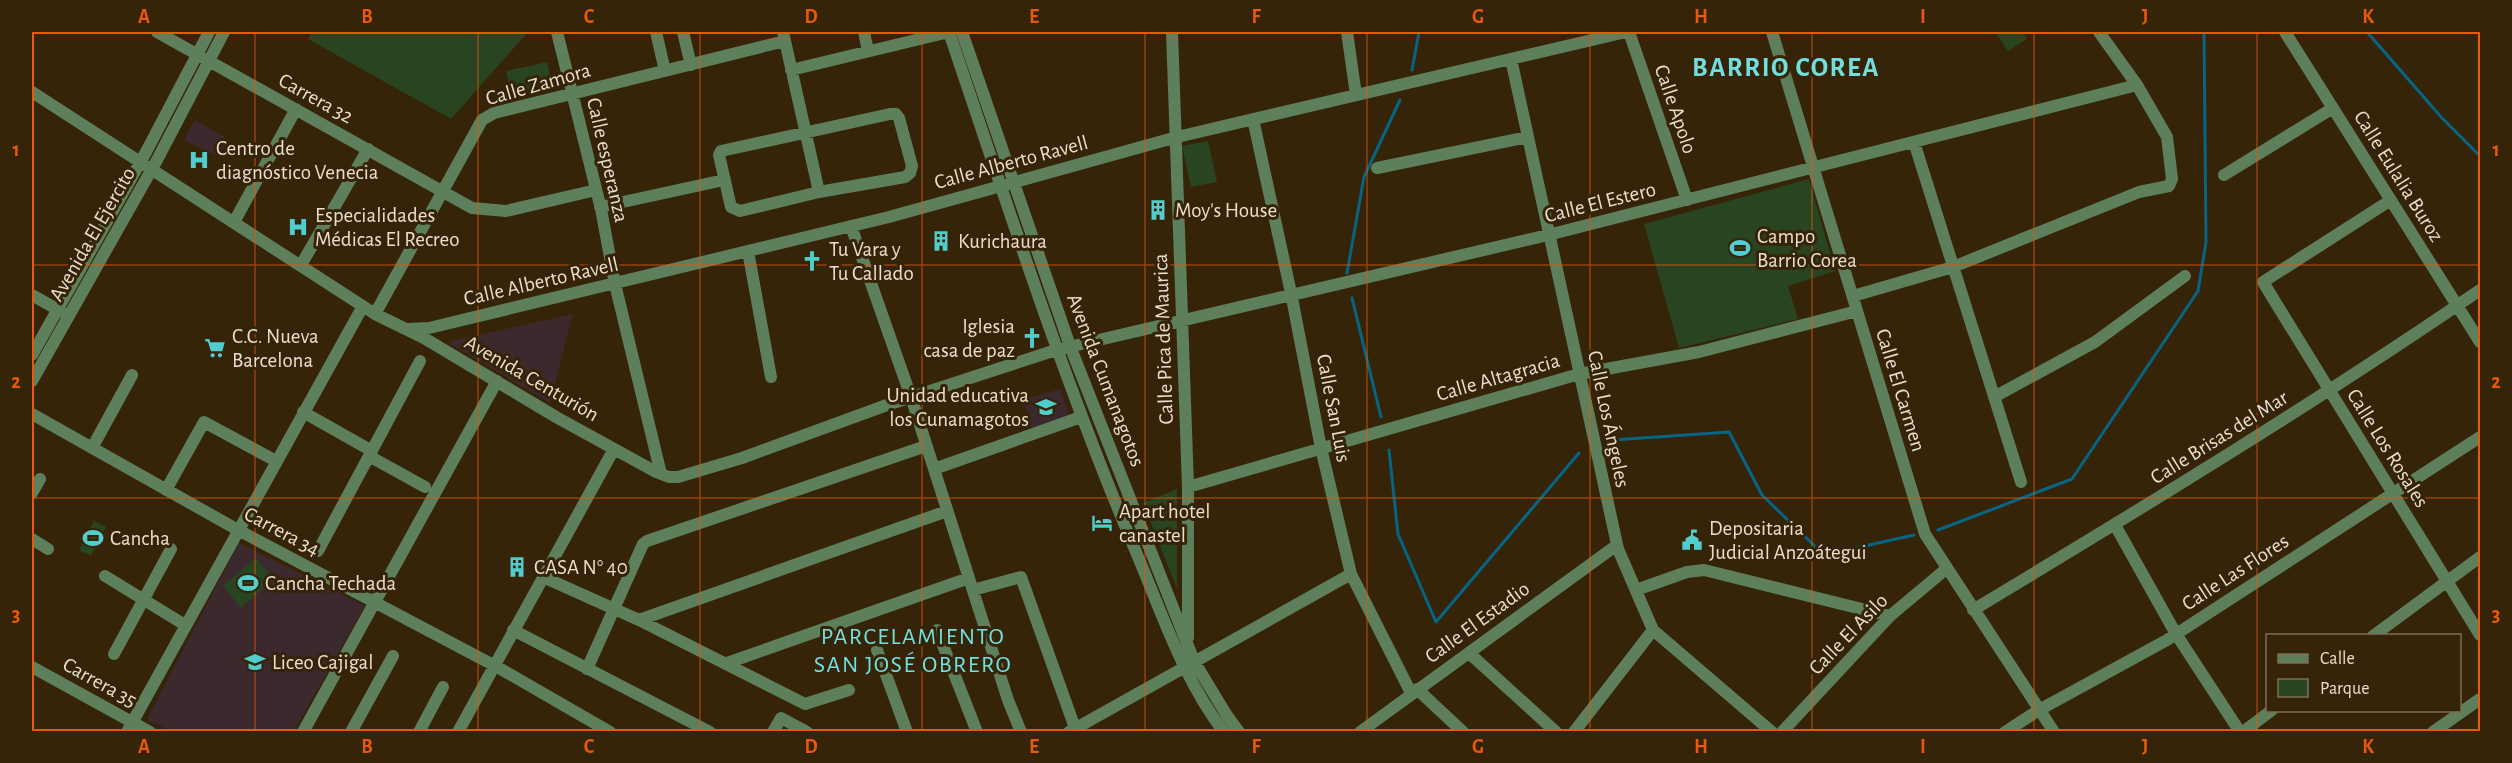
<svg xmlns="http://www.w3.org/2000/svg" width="2512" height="763" viewBox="0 0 2512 763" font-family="'Alegreya Sans',sans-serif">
<rect width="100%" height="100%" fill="#362408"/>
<path fill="#3c292e" d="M195,120L228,139L219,157L184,140Z
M573,314L550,403L447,342Z
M1060,389L1069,415L1032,428L1023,400Z
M239,543L365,606L294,731H170L147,719Z"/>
<path fill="#284420" d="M312,32H528L451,119L308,39Z
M1995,32H2022L2027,39L2008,51Z
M547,62L553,89L512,99L506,71Z
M1208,141L1217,182L1191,187L1182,146Z
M1809,179L1835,271L1788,286L1798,319L1679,348L1644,224Z
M1177,489V589L1143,503Z
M94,521L106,527L91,556L79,550Z
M256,558L274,579L241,608L223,586Z"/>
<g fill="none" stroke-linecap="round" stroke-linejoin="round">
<path stroke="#066584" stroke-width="3" d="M2367,32L2442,118L2480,156
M1412,70L1419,32
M1347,273L1364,177L1400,100
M1352,298L1381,417
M1613,440L1729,432L1762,495L1824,555L1914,535
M1389,450L1398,534L1436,622L1579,453
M1938,530L2072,479L2198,291L2206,242L2204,32"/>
<path stroke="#5d7f5b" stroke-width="12" d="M157,32L472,208L506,211L596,190
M557,32L601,209L615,284L661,474
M656,32L665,71
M683,32L691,65
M783,32L819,192
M864,32L868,51
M962,32L1070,346L1194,661L1226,714L1239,732
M1172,32L1188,487V638
M1347,32L1356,95
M1629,32L1687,200
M1772,32L1925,534L2054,732
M2285,32L2480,342
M1511,59L1618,549L1653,630L1772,732
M791,70L949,32C1008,207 1064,382 1136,552C1162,613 1183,679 1224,732
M32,92L375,314L424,338L556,417L656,472L669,477H678L742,458L887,405L1056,350L1548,235L2137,85
M890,114H896L899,118L912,166L910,173L905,177L819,192L740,211L731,207L719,155L721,151Z
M1253,119L1291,293L1321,448L1351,574L1411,693
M1914,142L2021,482
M1377,168L1528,137
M2224,175L2333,108
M2391,200L2263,282L2480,635
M600,207L724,180
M234,222L296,109
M851,226L911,397L1008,700L1021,732
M748,251L771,377
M301,265L368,149
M32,295L62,312
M1853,296L1953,267L2139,192L2169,186L2172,179L2167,137L2137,85L2099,32
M375,314L482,120L494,113L785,41
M408,329L429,328L889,217L1177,137L1626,32
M32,355L146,152L209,32
M32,381L157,160L224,32
M1994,397L2095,342L2185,276
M303,412L372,451
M32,414L238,530L499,668L610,732
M92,448L132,375
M369,456L425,487
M934,469L1081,417
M1188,487L1579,374L1699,352L1857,311
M166,490L204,422L276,461
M32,493L40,479
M2115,525L2176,634L2240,732
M32,539L48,549
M318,551L420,361
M105,576L185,625
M543,577L639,620L805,704L849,690
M973,590L1021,577L1075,728
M1636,590L1687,572L1704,570L1890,616
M1973,610C2144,507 2315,403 2480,290
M639,620L947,511
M513,630L710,732
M937,630L977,732
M2373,636L2480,557
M877,650L907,732
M1469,653L1556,732
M114,654L171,549
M727,663L969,578
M32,667L150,732
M587,669L643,544L647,541L926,446
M1417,689L1463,732
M127,732L363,306
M303,732L497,381
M351,732L393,656
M419,732L443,687
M458,732L614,449
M773,732L781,718L807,732
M1069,732L1351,574
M1360,732L1617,545
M1574,732L1653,630
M1782,732L1890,616L1946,569
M2005,732L2039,710L2167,640L2480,437
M2243,732L2272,710
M2433,732L2480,699"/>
</g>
<path fill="none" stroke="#e8590c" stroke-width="1.5" stroke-opacity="0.55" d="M255,32V732M478,32V732M700,32V732M922,32V732M1145,32V732M1367,32V732M1590,32V732M1812,32V732M2034,32V732M2257,32V732M32,265H2480M32,498H2480"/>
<defs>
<g id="hospital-bare" transform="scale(1.62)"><path d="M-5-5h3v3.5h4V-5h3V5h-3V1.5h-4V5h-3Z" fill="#52cdce" stroke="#362408" stroke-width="2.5" paint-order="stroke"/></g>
<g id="building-bare" transform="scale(1.62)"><path d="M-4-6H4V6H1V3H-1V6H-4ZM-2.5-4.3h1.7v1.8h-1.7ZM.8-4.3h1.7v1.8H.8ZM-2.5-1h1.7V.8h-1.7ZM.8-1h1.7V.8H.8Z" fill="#52cdce" stroke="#362408" stroke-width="2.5" paint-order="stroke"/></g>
<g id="stadium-bare" transform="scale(1.62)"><path d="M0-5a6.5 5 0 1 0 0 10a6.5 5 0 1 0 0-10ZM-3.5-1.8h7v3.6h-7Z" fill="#52cdce" stroke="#362408" stroke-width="2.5" paint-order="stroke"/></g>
<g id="church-bare" transform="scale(1.62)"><path d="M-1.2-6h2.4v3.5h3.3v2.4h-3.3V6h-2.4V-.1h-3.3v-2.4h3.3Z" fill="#52cdce" stroke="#362408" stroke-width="2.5" paint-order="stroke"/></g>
<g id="supermarket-bare" transform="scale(1.62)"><path d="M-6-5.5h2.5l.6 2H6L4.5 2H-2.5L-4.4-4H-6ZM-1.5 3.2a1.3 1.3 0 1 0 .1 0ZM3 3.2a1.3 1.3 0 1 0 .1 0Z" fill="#52cdce" stroke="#362408" stroke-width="2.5" paint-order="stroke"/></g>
<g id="school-bare" transform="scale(1.62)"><path d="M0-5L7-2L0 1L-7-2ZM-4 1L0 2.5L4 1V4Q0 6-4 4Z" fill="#52cdce" stroke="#362408" stroke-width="2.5" paint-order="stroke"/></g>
<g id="hotel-bare" transform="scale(1.62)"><path d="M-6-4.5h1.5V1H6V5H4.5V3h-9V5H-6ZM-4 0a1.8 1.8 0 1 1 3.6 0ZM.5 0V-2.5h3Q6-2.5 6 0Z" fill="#52cdce" stroke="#362408" stroke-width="2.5" paint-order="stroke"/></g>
<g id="civic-bare" transform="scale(1.62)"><path d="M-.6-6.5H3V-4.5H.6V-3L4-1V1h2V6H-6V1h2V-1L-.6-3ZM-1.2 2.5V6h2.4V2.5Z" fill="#52cdce" stroke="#362408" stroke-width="2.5" paint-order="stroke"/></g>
</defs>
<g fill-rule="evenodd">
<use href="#hospital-bare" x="199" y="160"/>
<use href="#building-bare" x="1158" y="210"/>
<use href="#hospital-bare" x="298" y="227"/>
<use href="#building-bare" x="941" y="241"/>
<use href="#stadium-bare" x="1740" y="248"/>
<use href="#church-bare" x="812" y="261"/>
<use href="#church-bare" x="1032" y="338"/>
<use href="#supermarket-bare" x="215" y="348"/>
<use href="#school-bare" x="1046" y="407"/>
<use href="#hotel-bare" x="1102" y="523"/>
<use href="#stadium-bare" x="93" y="538"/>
<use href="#civic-bare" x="1692" y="540"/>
<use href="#building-bare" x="517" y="567"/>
<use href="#stadium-bare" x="248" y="583"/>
<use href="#school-bare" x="255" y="662"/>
</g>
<g text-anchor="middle" stroke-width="6" stroke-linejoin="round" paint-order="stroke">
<g font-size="21" fill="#eadece" stroke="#362408">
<text transform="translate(538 84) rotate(-16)" y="7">Calle Zamora</text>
<text transform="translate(316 98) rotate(29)" y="7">Carrera 32</text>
<text transform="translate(1676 109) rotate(71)" y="7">Calle Apolo</text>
<text transform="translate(608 160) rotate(77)" y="7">Calle esperanza</text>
<text transform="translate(1011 162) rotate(-15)" y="7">Calle Alberto Ravell</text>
<text transform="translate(2399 176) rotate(58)" y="7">Calle Eulalia Buroz</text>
<text transform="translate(1600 202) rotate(-14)" y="7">Calle El Estero</text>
<text transform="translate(92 234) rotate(-60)" y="7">Avenida El Ejercito</text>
<text transform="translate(541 281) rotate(-13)" y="7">Calle Alberto Ravell</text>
<text transform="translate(1163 339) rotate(-92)" y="7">Calle Pica de Maurica</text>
<text transform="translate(1498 377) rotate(-16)" y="7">Calle Altagracia</text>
<text transform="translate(532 378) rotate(30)" y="7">Avenida Centurión</text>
<text transform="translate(1106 380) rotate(69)" y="7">Avenida Cumanagotos</text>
<text transform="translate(1901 390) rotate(73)" y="7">Calle El Carmen</text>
<text transform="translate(1334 408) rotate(79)" y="7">Calle San Luis</text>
<text transform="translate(1609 419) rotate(78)" y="7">Calle Los Ángeles</text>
<text transform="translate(2219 437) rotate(-32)" y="7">Calle Brisas del Mar</text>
<text transform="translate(2388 448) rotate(58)" y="7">Calle Los Rosales</text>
<text transform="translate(282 531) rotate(28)" y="7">Carrera 34</text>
<text transform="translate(2235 572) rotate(-33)" y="7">Calle Las Flores</text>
<text transform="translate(1477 622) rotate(-36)" y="7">Calle El Estadio</text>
<text transform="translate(1848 634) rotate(-46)" y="7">Calle El Asilo</text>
<text transform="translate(100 682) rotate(29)" y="7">Carrera 35</text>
</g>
<g font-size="21" fill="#eadece" stroke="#362408" text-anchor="start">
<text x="216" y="155">Centro de<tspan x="216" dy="24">diagnóstico Venecia</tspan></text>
<text x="1175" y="217">Moy's House</text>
<text x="315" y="222">Especialidades<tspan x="315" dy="24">Médicas El Recreo</tspan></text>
<text x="1757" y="243">Campo<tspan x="1757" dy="24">Barrio Corea</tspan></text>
<text x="958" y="248">Kurichaura</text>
<text x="829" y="256">Tu Vara y<tspan x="829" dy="24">Tu Callado</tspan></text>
<text x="1015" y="333" text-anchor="end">Iglesia<tspan x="1015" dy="24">casa de paz</tspan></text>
<text x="232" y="343">C.C. Nueva<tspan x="232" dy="24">Barcelona</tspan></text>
<text x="1029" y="402" text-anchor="end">Unidad educativa<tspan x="1029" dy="24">los Cunamagotos</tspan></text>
<text x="1119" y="518">Apart hotel<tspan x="1119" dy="24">canastel</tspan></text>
<text x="1709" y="535">Depositaria<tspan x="1709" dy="24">Judicial Anzoátegui</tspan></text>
<text x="110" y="545">Cancha</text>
<text x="534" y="574">CASA N° 40</text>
<text x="265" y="590">Cancha Techada</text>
<text x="272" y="669">Liceo Cajigal</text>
</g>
<g font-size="24" letter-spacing="1.5" fill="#72dfdf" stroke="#362408">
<text x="913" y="644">PARCELAMIENTO<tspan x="913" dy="28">SAN JOSÉ OBRERO</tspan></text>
</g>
<g font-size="27" font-weight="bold" letter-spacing="1.5" fill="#72dfdf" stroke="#362408">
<text x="1786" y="76">BARRIO COREA</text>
</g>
</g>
<rect width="2512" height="763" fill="none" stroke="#362408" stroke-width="66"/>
<rect x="2266" y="634" width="195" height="78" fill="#362408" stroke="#7e6e57" stroke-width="1.5"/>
<rect x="2278" y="654" width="30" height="9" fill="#5d7f5b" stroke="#7e6e57" stroke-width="1.5"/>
<text x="2320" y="664" font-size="18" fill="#eadece">Calle</text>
<rect x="2278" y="679" width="30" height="18" fill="#284420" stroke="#7e6e57" stroke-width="1.5"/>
<text x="2320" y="694" font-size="18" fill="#eadece">Parque</text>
<rect x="33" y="33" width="2446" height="697" fill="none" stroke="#e8590c" stroke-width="2"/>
<g font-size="20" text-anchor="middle" font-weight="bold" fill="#e8590c">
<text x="144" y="23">A</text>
<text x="367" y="23">B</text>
<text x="589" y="23">C</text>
<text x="811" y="23">D</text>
<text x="1034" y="23">E</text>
<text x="1256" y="23">F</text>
<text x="1478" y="23">G</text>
<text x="1701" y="23">H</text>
<text x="1923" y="23">I</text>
<text x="2145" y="23">J</text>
<text x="2368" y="23">K</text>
<text x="16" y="156">1</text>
<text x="2496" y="156">1</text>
<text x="16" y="388">2</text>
<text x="2496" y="388">2</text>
<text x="16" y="621">3</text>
<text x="2496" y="621">3</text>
<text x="144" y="753">A</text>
<text x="367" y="753">B</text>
<text x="589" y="753">C</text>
<text x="811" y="753">D</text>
<text x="1034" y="753">E</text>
<text x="1256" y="753">F</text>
<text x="1478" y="753">G</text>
<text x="1701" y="753">H</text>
<text x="1923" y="753">I</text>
<text x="2145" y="753">J</text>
<text x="2368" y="753">K</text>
</g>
</svg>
